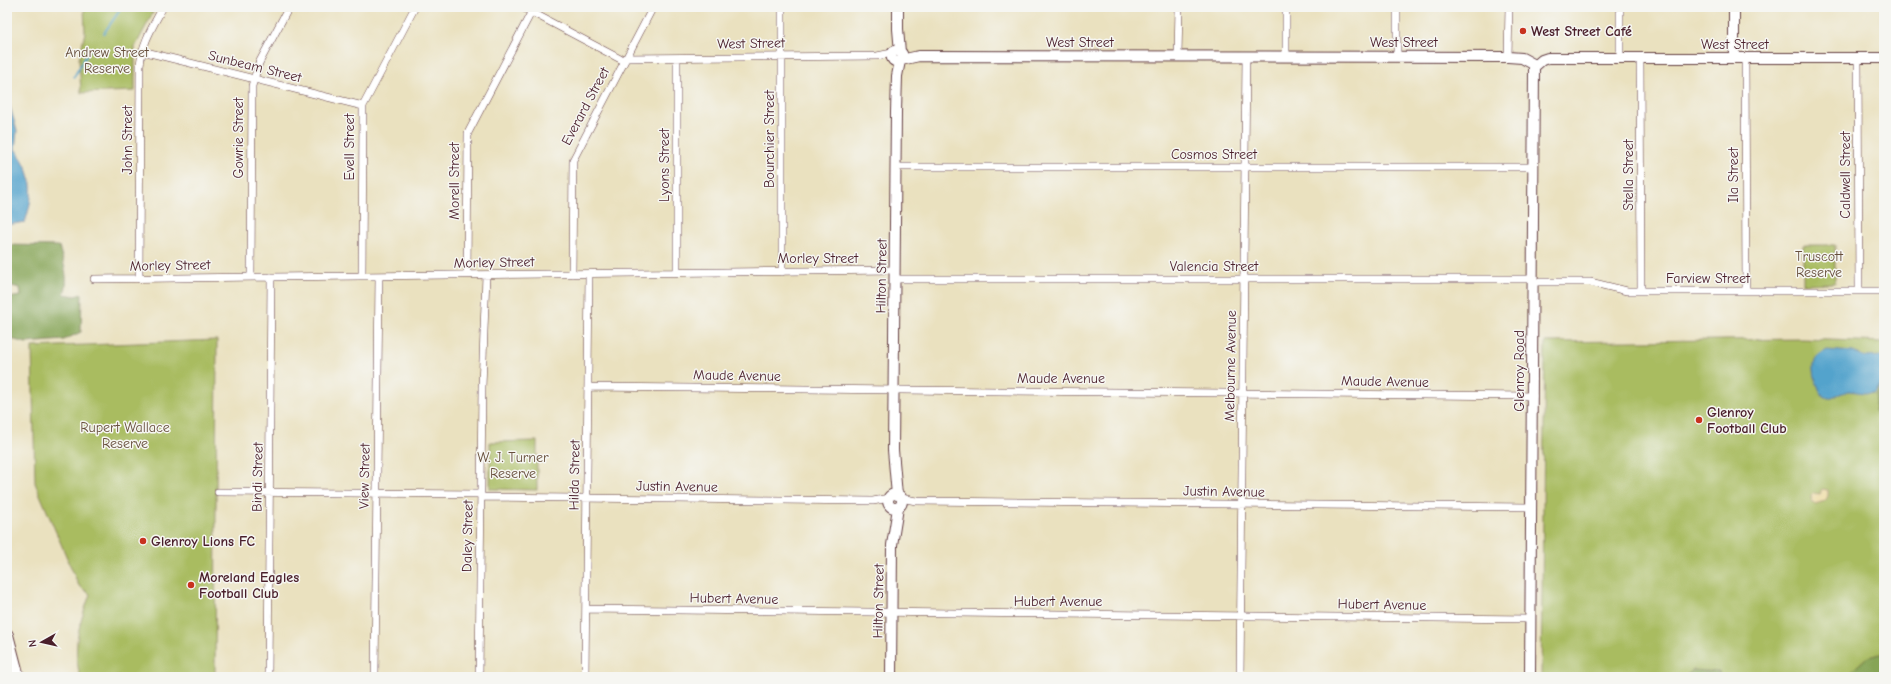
<svg xmlns="http://www.w3.org/2000/svg" width="1891" height="684" viewBox="0 0 1891 684" font-family="'Comic Neue',sans-serif">
<rect width="100%" height="100%" fill="#f6f6f2"/>
<filter id="ink" filterUnits="userSpaceOnUse"><feTurbulence type="fractalNoise" baseFrequency=".025" numOctaves="2"/><feDisplacementMap in="SourceGraphic" scale="8" xChannelSelector="R" yChannelSelector="G"/><feConvolveMatrix kernelMatrix="1 2 1 2 8 2 1 2 1" color-interpolation-filters="sRGB"/></filter>
<filter id="wash" filterUnits="userSpaceOnUse"><feTurbulence type="fractalNoise" baseFrequency=".012" numOctaves="4" result="noise"/><feDisplacementMap in="SourceGraphic" scale="16" xChannelSelector="R" yChannelSelector="G"/><feGaussianBlur stdDeviation="0.9" result="paint"/><feColorMatrix in="noise" values="0 0 0 0 0 0 0 0 0 0 0 0 0 0 0 0 0 1.4 0 .05"/><feComposite in="paint" operator="in"/></filter>
<g filter="url(#wash)">
<rect width="100%" height="100%" fill="#eae1bf"/>
<path fill="#a9bc60" stroke="#7a6e46" d="M84,7H156L135,47V91L81,93L79,59L85,32Z
M1803,245H1835V283L1803,284Z
M1803,339L1884,342V677H1541L1545,342Z
M217,340L215,677H80C72,643 79,626 90,594L79,586L35,483L32,347Z
M537,441V490L490,489V442Z"/>
<path fill="#86a456" stroke="#686240" d="M7,245L59,246C63,262 70,279 64,294L75,296L82,294L81,332L64,340L26,343L7,338V298L21,296L20,288L7,285Z
M1884,384V422L1874,411L1876,396Z
M1884,653V676L1845,677L1866,658Z
M1693,670L1719,672L1720,677H1684Z"/>
<path fill="#eeda9e" stroke="#9c7c64" d="M1822,489L1828,490V496L1825,501L1815,504L1812,502L1811,496L1813,493L1819,494Z"/>
<path fill="#52a3cc" stroke="#4e617c" d="M7,102L9,103L17,131L15,149C34,173 35,193 25,222L7,225Z
M1827,350L1853,352L1866,357L1884,356V378L1875,394L1848,391L1829,398H1824C1818,390 1811,370 1815,360C1817,355 1822,353 1827,350Z"/>
<g fill="none" stroke-linecap="round" stroke-linejoin="round">
<path stroke="#52a3cc" stroke-width="2" d="M104,33L122,7
M74,77L90,49"/>
</g>
</g>
<g filter="url(#ink)">
<g fill="none" stroke-linecap="round" stroke-linejoin="round">
<g stroke="#623c41" stroke-width="8">
<path id="street" d="M522,7L624,61
M782,7V272
M142,51L363,106
M1178,56L1179,7
M1286,56V7
M1397,56V7
M1508,57L1509,7
M625,58L877,56L892,53
M677,58V273
M1745,58L1746,291
M1858,58L1859,291
M1620,59V7
M1640,59L1641,291
M896,167H1532
M572,274L573,160L653,7
M467,275L468,133L534,7
M362,276L363,106L415,7
M251,277L252,86L259,63L289,7
M94,279L895,270
M139,279L140,65C142,43 153,26 163,7
M895,279H1533
M1533,282H1590L1627,291H1884
M588,387L1533,396
M218,492L481,494
M481,497L873,501L889,498
M901,498L916,501L1531,507
M586,609L1530,619
M268,677L271,277
M375,677L379,276
M479,677L482,387L486,275
M585,677L589,274
M1240,677L1246,56"/>
</g>
<g stroke="#623c41" stroke-width="12">
<path id="secondary" d="M898,7V29L900,52
M891.5 56a5.5 5.5 0 1 1 11 0a5.5 5.5 0 1 1-11 0Z
M1734,58V7
M901,60L919,56L1508,57L1522,58L1535,65
M888 501a7 7 0 1 1 14 0a7 7 0 1 1-14 0Z
M897,495L893,450L896,112L897,76L900,61
M891,677L892,545L898,508
M1530,677L1534,67L1542,60L1548,58H1884"/>
</g>
<g stroke="#623c41" stroke-width="14">
<path id="highway" d="M7,635L18,677"/>
</g>
<use href="#street" stroke="#fff" stroke-width="7"/>
<use href="#secondary" stroke="#fff" stroke-width="10"/>
<use href="#highway" stroke="#fff" stroke-width="12"/>
</g>
</g>
<g fill="#c8321e" stroke="#f6f6f2" stroke-width="1.5">
<circle cx="1523" cy="31" r="4"/>
<circle cx="1699" cy="420" r="4"/>
<circle cx="143" cy="541" r="4"/>
<circle cx="191" cy="585" r="4"/>
</g>
<g text-anchor="middle" stroke-width="3" stroke-linejoin="round" paint-order="stroke">
<g font-size="14" font-weight="bold" fill="#4a1f2b" stroke="#f6f6f2" text-anchor="start">
<text x="1531" y="36">West Street Café</text>
<text x="1707" y="417">Glenroy<tspan x="1707" dy="16">Football Club</tspan></text>
<text x="151" y="546">Glenroy Lions FC</text>
<text x="199" y="582">Moreland Eagles<tspan x="199" dy="16">Football Club</tspan></text>
</g>
<g font-size="14" fill="#4a1f2b" stroke="#f6f6f2">
<text x="1080" y="47">West Street</text>
<text x="1404" y="47">West Street</text>
<text transform="translate(751 43) rotate(-1)" y="5">West Street</text>
<text x="1735" y="49">West Street</text>
<text transform="translate(255 66) rotate(14)" y="5">Sunbeam Street</text>
<text transform="translate(585 106) rotate(-62)" y="5">Everard Street</text>
<text transform="translate(238 138) rotate(-90)" y="5">Gowrie Street</text>
<text transform="translate(769 139) rotate(-90)" y="5">Bourchier Street</text>
<text transform="translate(127 140) rotate(-90)" y="5">John Street</text>
<text transform="translate(349 147) rotate(-90)" y="5">Evell Street</text>
<text x="1214" y="159">Cosmos Street</text>
<text transform="translate(664 165) rotate(-90)" y="5">Lyons Street</text>
<text transform="translate(1628 175) rotate(-90)" y="5">Stella Street</text>
<text transform="translate(1733 175) rotate(-90)" y="5">Ila Street</text>
<text transform="translate(1845 175) rotate(-90)" y="5">Caldwell Street</text>
<text transform="translate(454 181) rotate(-90)" y="5">Morell Street</text>
<text x="818" y="263">Morley Street</text>
<text transform="translate(494 262) rotate(-1)" y="5">Morley Street</text>
<text transform="translate(170 265) rotate(-1)" y="5">Morley Street</text>
<text x="1214" y="271">Valencia Street</text>
<text transform="translate(881 276) rotate(-89)" y="5">Hilton Street</text>
<text x="1708" y="283">Farview Street</text>
<text transform="translate(1230 366) rotate(-89)" y="5">Melbourne Avenue</text>
<text transform="translate(1519 371) rotate(-90)" y="5">Glenroy Road</text>
<text transform="translate(737 375) rotate(1)" y="5">Maude Avenue</text>
<text x="1061" y="383">Maude Avenue</text>
<text transform="translate(1385 381) rotate(1)" y="5">Maude Avenue</text>
<text transform="translate(574 475) rotate(-89)" y="5">Hilda Street</text>
<text transform="translate(364 476) rotate(-89)" y="5">View Street</text>
<text transform="translate(257 477) rotate(-89)" y="5">Bindi Street</text>
<text transform="translate(677 486) rotate(1)" y="5">Justin Avenue</text>
<text transform="translate(1224 491) rotate(1)" y="5">Justin Avenue</text>
<text transform="translate(467 536) rotate(-89)" y="5">Daley Street</text>
<text transform="translate(734 598) rotate(1)" y="5">Hubert Avenue</text>
<text transform="translate(878 601) rotate(-89)" y="5">Hilton Street</text>
<text x="1058" y="606">Hubert Avenue</text>
<text transform="translate(1382 604) rotate(1)" y="5">Hubert Avenue</text>
</g>
<g font-size="14" fill="#664e3b" stroke="#f6f6f2">
<text x="107" y="57">Andrew Street<tspan x="107" dy="16">Reserve</tspan></text>
<text x="1819" y="261">Truscott<tspan x="1819" dy="16">Reserve</tspan></text>
<text x="125" y="432">Rupert Wallace<tspan x="125" dy="16">Reserve</tspan></text>
<text x="513" y="462">W. J. Turner<tspan x="513" dy="16">Reserve</tspan></text>
</g>
</g>
<rect width="1891" height="684" fill="none" stroke="#f6f6f2" stroke-width="24"/>
<g transform="translate(42 642) rotate(262)" stroke="#f6f6f2" stroke-width="3" paint-order="stroke">
<path d="M0-3L7 15L0 10L-7 15Z" fill="#4a1f2b"/>
<text y="-6" font-size="11" font-weight="bold" text-anchor="middle" fill="#4a1f2b">N</text>
</g>
</svg>
